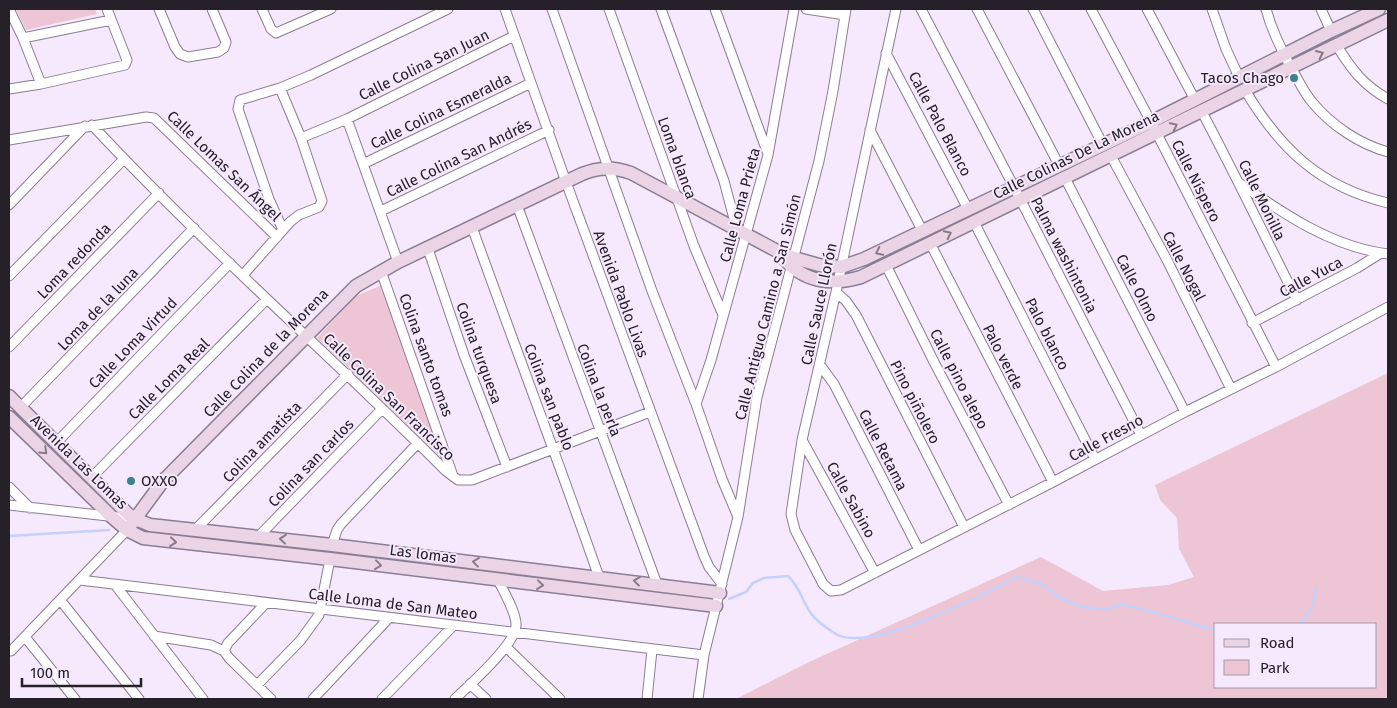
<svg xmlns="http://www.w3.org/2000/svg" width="1397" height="708" viewBox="0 0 1397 708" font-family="'Fira Sans',sans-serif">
<rect width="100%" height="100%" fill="#f6e9fd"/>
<path fill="#edc5d4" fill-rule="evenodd" d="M16,9H95L97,14L26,30Z
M382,285L444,460L317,338L356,296Z
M1388,373V699H736L809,662L1041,557L1103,591L1168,585L1194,577L1179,549L1177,518L1160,500L1155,485ZM1216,624H1376V687H1216Z"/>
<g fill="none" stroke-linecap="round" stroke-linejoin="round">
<path stroke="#c4d1fc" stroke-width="2.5" d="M146,532L324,552
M9,536L109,530
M344,553L481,570
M729,599L746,592L753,583L764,578L788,576C799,586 802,600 810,612C815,620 828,629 836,634C869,654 983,595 1016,577L1042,584L1057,596L1081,607L1107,609L1123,604L1216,630
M1301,624L1312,607L1316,588"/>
<g stroke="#8b7d94" stroke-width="11">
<path id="street" d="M9,9L23,38L41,84
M159,9L175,47L180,54L188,57L218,52L224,48L226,42L212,9
M262,9L271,29L276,33L331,9
M505,9L566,182L704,556L709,567L722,584
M552,9L652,291L696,404L722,479L738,517
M609,9L694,246L723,315
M661,9L724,181L737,230
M715,9L768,154
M806,9L845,15
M896,9L836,292L802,440L791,514L795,530L823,584L831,591L841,590L1053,482L1185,412L1276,367L1388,307
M921,9L1014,187L1141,435
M977,9L1059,165
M1033,9L1103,145
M1091,9L1151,122L1276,367
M1147,9L1195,100
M1212,9L1226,49L1239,77
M1266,9C1271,28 1279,44 1288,62C1296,75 1302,90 1312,102C1331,125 1359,144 1388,152
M1321,9L1331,31
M23,38L111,20
M1337,46C1352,70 1363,85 1388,99
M886,53L968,209
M9,89L41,84L125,65L127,60L107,9
M1245,90C1280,149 1320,187 1388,203
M1202,112C1235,174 1265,237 1297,300
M347,119L398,262
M92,125C205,246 330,355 446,471L458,480H472L650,412
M870,130L922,230
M301,138L347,119L514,36
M9,140L146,117L154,118L277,237
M1111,156L1167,260L1231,389
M363,164L531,83
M1065,178L1185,412
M1239,183C1284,214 1332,247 1388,254
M9,205L85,126
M517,205L657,584
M381,211L549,130
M974,222L1095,459
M472,227C514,344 558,460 599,577
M283,230L269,199L238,109L240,100L280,88L311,75L448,9
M930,243L1053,482
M428,249L464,355L507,467
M886,265L934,362L1009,505
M381,271L453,476
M243,275L290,222L299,215L319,207L322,201L301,138L280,88
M9,276L124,159
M836,292L846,301L856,315L964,527
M1252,323L1357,268L1381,253
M9,347L159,193
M820,365L834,384L919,550
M696,404L711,360L768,155L794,9
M20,408L194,228
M802,440L875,573
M56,443L230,263
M91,478L267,299
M9,487L30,508
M9,505L135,519
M196,529L348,374
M259,536L382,409
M332,545L337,530L341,524L418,443
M80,580L704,655
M116,586L203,699
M61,601L139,699
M154,636L211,645L224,651
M25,637L75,699
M506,647L560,699
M11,651L127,530
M224,651L229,658L271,699
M224,651L228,643L266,603
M470,684L486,699
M257,685L300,641L319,615L330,559
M313,699L389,618
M382,699L453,626
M455,699C469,685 515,645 516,626C517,614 504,592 498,580
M647,699L652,650
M698,699L704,655L738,517L757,397L819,161L833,91L846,9"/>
</g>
<g stroke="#8b7d94" stroke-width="15">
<path id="secondary" d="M782,256C802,282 831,286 861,277L1388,20
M9,396L128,514L135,519L150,525L332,545L720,593
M9,417L112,517L127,530L143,538L330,559L716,606
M127,530L163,481L356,286L398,262L582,174C600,167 613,167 631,173L779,252L794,258L819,265L841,267L864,259L1151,122L1331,31L1379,9"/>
</g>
<use href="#street" stroke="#fff" stroke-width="9"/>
<use href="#secondary" stroke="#ead4e6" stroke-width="12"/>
</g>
<defs><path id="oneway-chevron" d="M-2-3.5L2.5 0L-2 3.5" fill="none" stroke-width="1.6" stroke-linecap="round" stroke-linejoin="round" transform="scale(1.25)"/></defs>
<g stroke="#887a88">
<use href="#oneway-chevron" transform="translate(1320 54) rotate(-25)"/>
<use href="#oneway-chevron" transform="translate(1174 126) rotate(-26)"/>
<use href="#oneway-chevron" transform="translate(948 234) rotate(-26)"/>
<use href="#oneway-chevron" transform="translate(879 252) rotate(154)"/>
<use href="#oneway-chevron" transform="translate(44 451) rotate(44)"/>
<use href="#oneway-chevron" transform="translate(283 539) rotate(-174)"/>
<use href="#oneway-chevron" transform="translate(173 542) rotate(6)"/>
<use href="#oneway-chevron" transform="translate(476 562) rotate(-173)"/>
<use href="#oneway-chevron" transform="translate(378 565) rotate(7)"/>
<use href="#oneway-chevron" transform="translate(637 581) rotate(-173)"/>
<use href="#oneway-chevron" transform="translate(540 585) rotate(6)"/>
</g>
<g fill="#3c828e" stroke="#f6e9fd" stroke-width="2">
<circle cx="1294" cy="78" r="5"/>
<circle cx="131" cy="481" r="5"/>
</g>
<g text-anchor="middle" stroke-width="4" stroke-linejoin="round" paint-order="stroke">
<g font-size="15" fill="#262029" stroke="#f6e9fd">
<text transform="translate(424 65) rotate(-26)" y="5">Calle Colina San Juan</text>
<text transform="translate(441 111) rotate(-26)" y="5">Calle Colina Esmeralda</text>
<text transform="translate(940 124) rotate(62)" y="5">Calle Palo Blanco</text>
<text transform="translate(1076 155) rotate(-26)" y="5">Calle Colinas De La Morena</text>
<text transform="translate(459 158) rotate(-26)" y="5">Calle Colina San Andrés</text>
<text transform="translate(677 158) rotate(70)" y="5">Loma blanca</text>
<text transform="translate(224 166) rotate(44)" y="5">Calle Lomas San Ángel</text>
<text transform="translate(1196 181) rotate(63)" y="5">Calle Níspero</text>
<text transform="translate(1262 200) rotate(64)" y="5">Calle Monilla</text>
<text transform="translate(740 205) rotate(-75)" y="5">Calle Loma Prieta</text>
<text transform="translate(1064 255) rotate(63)" y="5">Palma washintonia</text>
<text transform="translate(74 261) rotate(-46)" y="5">Loma redonda</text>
<text transform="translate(1184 266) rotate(63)" y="5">Calle Nogal</text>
<text transform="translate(1311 277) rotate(-28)" y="5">Calle Yuca</text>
<text transform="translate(1137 288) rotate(63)" y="5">Calle Olmo</text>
<text transform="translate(621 294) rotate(70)" y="5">Avenida Pablo Livas</text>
<text transform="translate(819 304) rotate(-78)" y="5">Calle Sauce Llorón</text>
<text transform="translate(768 307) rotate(-76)" y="5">Calle Antiguo Camino a San Simón</text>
<text transform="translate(98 309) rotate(-46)" y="5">Loma de la luna</text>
<text transform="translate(1047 334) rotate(63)" y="5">Palo blanco</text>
<text transform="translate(133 343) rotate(-46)" y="5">Calle Loma Virtud</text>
<text transform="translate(266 353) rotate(-46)" y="5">Calle Colina de la Morena</text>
<text transform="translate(479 353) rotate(70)" y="5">Colina turquesa</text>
<text transform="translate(426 355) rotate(70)" y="5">Colina santo tomas</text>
<text transform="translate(1003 357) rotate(63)" y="5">Palo verde</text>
<text transform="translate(169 379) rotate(-45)" y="5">Calle Loma Real</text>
<text transform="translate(959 379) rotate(63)" y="5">Calle pino alepo</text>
<text transform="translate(599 390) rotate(69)" y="5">Colina la perla</text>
<text transform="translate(389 397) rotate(44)" y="5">Calle Colina San Francisco</text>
<text transform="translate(549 397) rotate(69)" y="5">Colina san pablo</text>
<text transform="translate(915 402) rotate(63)" y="5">Pino piñolero</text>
<text transform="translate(1106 438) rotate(-28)" y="5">Calle Fresno</text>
<text transform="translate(262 442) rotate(-46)" y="5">Colina amatista</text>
<text transform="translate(883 450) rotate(63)" y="5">Calle Retama</text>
<text transform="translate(79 462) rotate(44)" y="5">Avenida Las Lomas</text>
<text transform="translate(311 463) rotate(-46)" y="5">Colina san carlos</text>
<text transform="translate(851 500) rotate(61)" y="5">Calle Sabino</text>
<text transform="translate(423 554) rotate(7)" y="5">Las lomas</text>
<text transform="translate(393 604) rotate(7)" y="5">Calle Loma de San Mateo</text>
</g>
<g font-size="15" fill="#262029" stroke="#f6e9fd" text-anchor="end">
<text x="1284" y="83">Tacos Chago</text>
<text x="141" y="486" text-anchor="start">OXXO</text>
</g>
</g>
<rect width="1397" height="708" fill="none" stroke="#262029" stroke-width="20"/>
<rect x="1214" y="623" width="162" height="65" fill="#f6e9fd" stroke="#a399a8"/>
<rect x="1224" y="639" width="25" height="8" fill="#ead4e6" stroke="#a399a8"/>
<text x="1260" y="648" font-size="15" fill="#262029">Road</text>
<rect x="1224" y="660" width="25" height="15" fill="#edc5d4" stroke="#a399a8"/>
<text x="1260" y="673" font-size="15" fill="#262029">Park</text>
<path d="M22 678v8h119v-8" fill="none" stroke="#262029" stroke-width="2.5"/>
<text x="30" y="678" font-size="15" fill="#262029" stroke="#f6e9fd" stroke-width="4" paint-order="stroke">100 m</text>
</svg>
